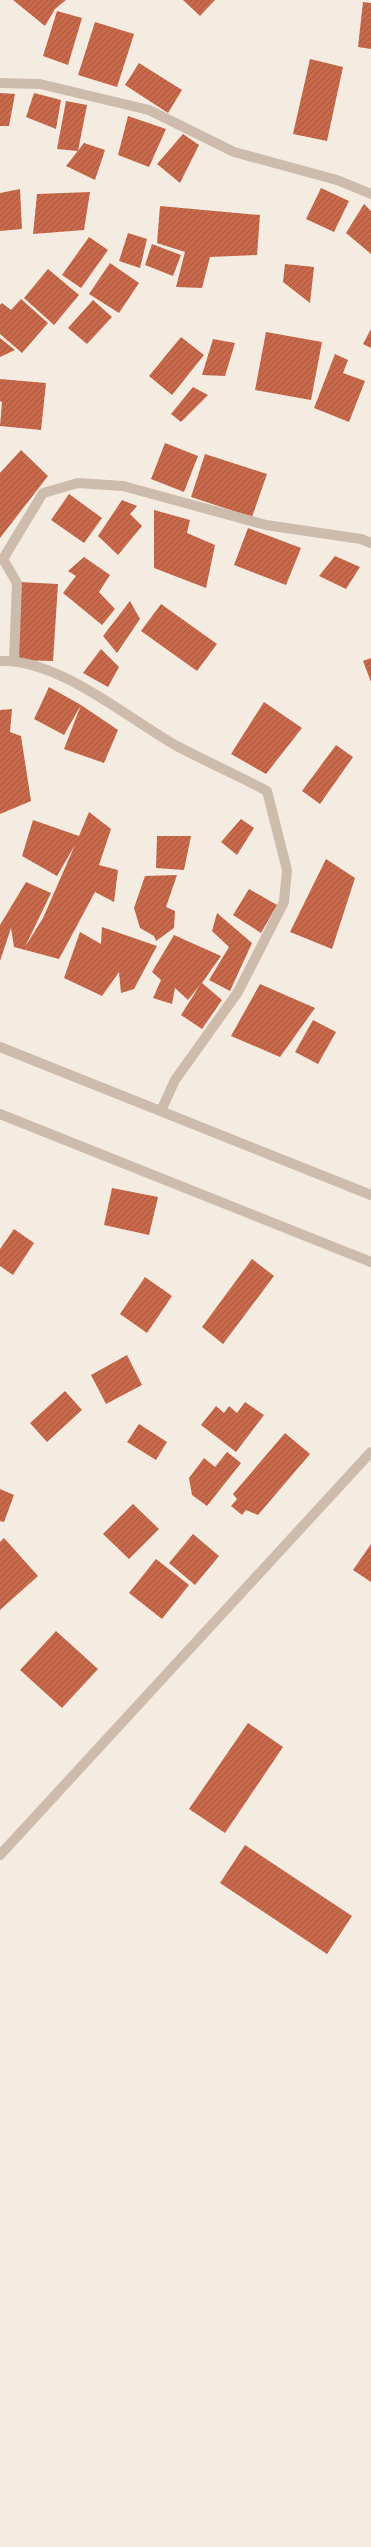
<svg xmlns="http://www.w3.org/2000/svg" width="371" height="2547" viewBox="0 0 371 2547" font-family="Roboto,sans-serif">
<defs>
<pattern id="building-hatch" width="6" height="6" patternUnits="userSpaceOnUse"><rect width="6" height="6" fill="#c8694b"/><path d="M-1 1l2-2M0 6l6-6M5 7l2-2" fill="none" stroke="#a4573f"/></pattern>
</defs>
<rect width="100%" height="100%" fill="#f4ebe1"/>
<path fill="url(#building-hatch)" d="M13,0H66L55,9L45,26Z
M183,0H215L200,16Z
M363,2L371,3V49L358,47Z
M57,11L82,18L68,65L43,56Z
M95,22L134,34L117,87L78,75Z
M310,59L343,67L327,141L293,134Z
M139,63L182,90L168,113L125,85Z
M0,93L15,94L9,126H0Z
M34,93L61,100L56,129L26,117Z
M66,101L87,105L78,151L57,149Z
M128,116L166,129L149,167L118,155Z
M183,134L199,145L180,183L157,164Z
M84,143L105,150L95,180L66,166Z
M321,188L349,201L334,232L306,219Z
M20,189L22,229L0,231V193Z
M90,192L84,230L33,234L37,194Z
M364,204L371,211V254L346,233Z
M160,206L260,215L257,255L210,257L202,288L176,287L185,252L157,243Z
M128,233L147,239L140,268L119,261Z
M89,237L108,250L81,288L62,275Z
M152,244L181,255L173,276L145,265Z
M110,263L139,283L119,313L89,294Z
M285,264L314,267L310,303L283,282Z
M48,269L79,295L54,325L24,298Z
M21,299L48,323L22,353L0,334V305L2,303L11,310Z
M93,300L112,317L87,344L68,328Z
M371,329V348L363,344Z
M266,332L322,342L311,400L255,390Z
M181,337L204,355L172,395L149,376Z
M0,338L15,350L0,357Z
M213,339L235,343L225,376L202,375Z
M335,354L348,360L343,373L365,381L349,422L314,408Z
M0,379L46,383L41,430L0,426L2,402L0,401Z
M193,387L208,395L181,422L171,414Z
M165,443L198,456L184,492L151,479Z
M21,450L48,476L0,538V473Z
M205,454L267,474L252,517L191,497Z
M69,494L102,518L84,543L51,520Z
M122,500L137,506L130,514L142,526L118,555L98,536Z
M154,510L190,520L187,533L215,545L206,588L154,568Z
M248,528L301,548L286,585L234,565Z
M335,556L360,567L346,589L319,576Z
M84,557L110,575L99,592L115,609L102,625L63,593L76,576L68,571Z
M19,582L58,584L53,661L14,660Z
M130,601L140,619L117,653L103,636Z
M161,604L217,644L197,671L141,631Z
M101,649L119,667L108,687L83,673Z
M371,658V682L363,661Z
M49,687L81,705L118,730L104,763L64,749L81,705L64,735L34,719Z
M264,702L302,728L266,774L231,754Z
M12,709L10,732L21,736L31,801L0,814V710Z
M336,745L353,757L320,804L302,791Z
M89,812L111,829L99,865L118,870L114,902L95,892L59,959L14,947L11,928L0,961V925L26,882L51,893L25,947L43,918L75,845L57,876L22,856L33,820L79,836Z
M241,819L254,828L237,855L221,842Z
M157,836H191L184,870L156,868Z
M326,859L355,878L332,949L290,932Z
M177,875L166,907L175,911L174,928L156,941L154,936L140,928L134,908L145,876Z
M249,889L277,905L261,933L233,915Z
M217,913L252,943L230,991L209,980L229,947L212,931Z
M102,927L157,946L134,989L121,993L119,972L102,996L64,978L80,932L101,944Z
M174,935L221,956L202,983L222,1000L202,1029L181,1015L200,985L188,1000L175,988L172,1004L153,998L161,980L152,972Z
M260,984L315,1008L280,1057L231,1036Z
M313,1020L336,1032L318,1064L295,1052Z
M112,1188L158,1197L149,1235L104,1225Z
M14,1229L34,1243L13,1275L0,1266V1249Z
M252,1259L274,1276L223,1344L202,1327Z
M145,1277L172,1296L147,1333L120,1314Z
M127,1355L142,1385L106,1404L91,1375Z
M65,1391L82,1410L47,1442L30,1423Z
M245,1402L264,1415L236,1452L201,1425L216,1406L224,1413L229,1406L237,1413Z
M139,1424L167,1442L156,1460L127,1442Z
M285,1433L310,1454L258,1515L246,1510L242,1515L231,1506L237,1499L233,1494Z
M227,1452L241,1463L207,1506L192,1495L189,1478L204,1458L215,1467Z
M0,1489L14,1495L4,1522L0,1521Z
M133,1504L159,1529L129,1559L103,1534Z
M193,1534L219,1556L195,1585L169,1563Z
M4,1538L38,1576L0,1610V1542Z
M371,1544V1582L353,1570Z
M156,1559L189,1585L162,1619L129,1593Z
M56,1631L98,1669L62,1708L20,1670Z
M248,1723L283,1747L225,1833L189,1809Z
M245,1845L352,1916L327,1954L220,1883Z"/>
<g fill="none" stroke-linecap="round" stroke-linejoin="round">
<path stroke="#cdbbac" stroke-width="10" d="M0,83L40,84L149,110L234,152L337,180L371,194
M14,660L17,583L3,559L43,493L78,483L123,486L266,525L361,539L371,543
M0,661C57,658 126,717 175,745C205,761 237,775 267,791L287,870L284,902L238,992L175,1080L161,1111
M0,1047L371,1195
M0,1114L371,1262
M0,1855L371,1452"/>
</g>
</svg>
